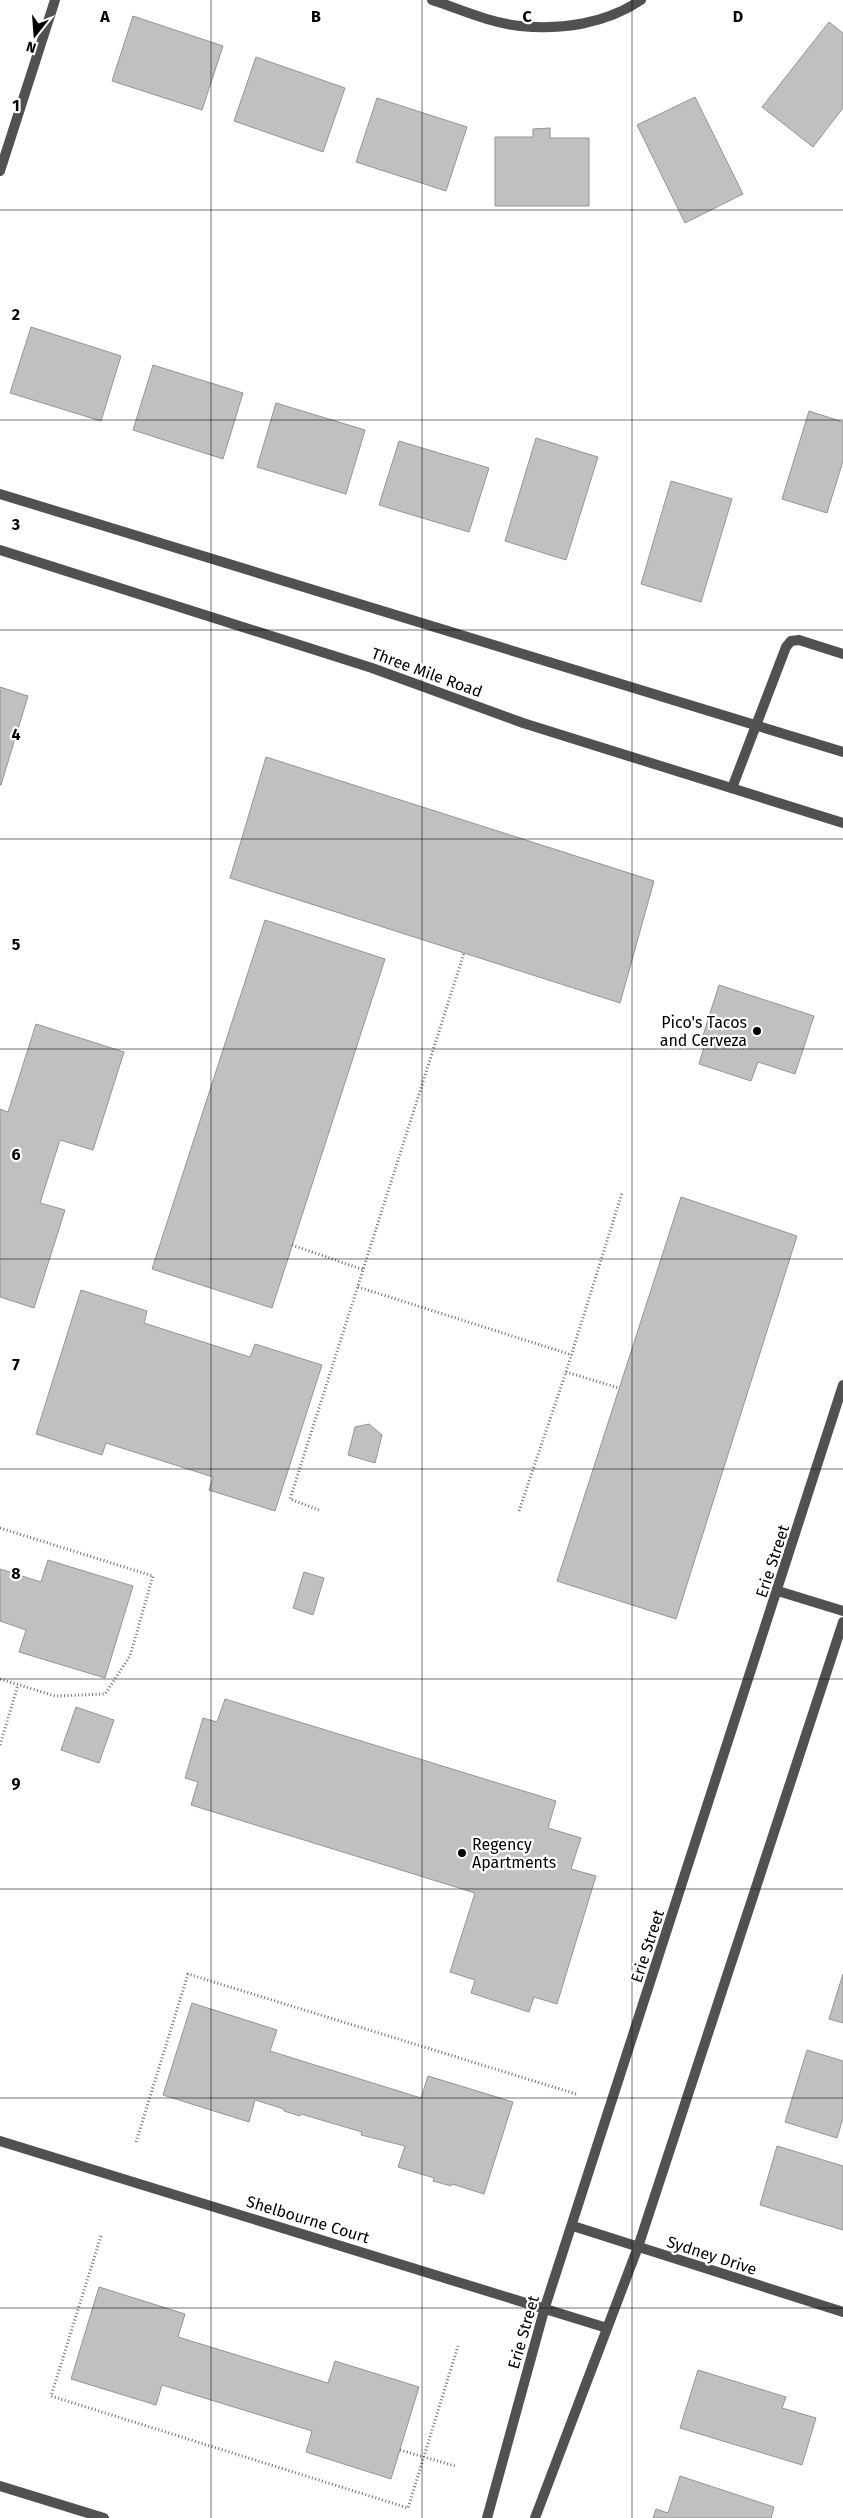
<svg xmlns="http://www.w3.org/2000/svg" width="843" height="2518" viewBox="0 0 843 2518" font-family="'Fira Sans',sans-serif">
<rect width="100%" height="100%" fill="#fff"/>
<path fill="#c0c0c0" stroke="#959595" d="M133,16L223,46L202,110L112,81Z
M829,22L843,33V108L813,147L762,107Z
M256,57L345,88L323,152L234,121Z
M695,97L743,194L685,223L637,125Z
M377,98L467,127L446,191L356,162Z
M550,128V138H589V206H495V137H533V129Z
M31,327L121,356L101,421L10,393Z
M153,365L243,393L223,459L133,430Z
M276,403L365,430L346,494L257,467Z
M809,411L843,422V461L827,513L782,499Z
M536,438L598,457L566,560L505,541Z
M399,441L489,468L469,532L379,505Z
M671,481L732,499L701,602L641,584Z
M0,687L28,696L1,785H0Z
M266,757L654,881L620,1003L230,878Z
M265,920L385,959L272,1308L152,1269Z
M719,985L814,1016L795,1074L758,1062L751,1081L699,1064L704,1047L700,1045Z
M36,1024L124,1052L93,1150L60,1140L40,1203L65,1210L34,1308L0,1297V1109L8,1112Z
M681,1197L797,1236L676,1619L557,1581Z
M81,1290L147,1311L144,1323L250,1357L255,1344L322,1365L275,1511L209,1490L213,1477L106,1443L102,1455L36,1434Z
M369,1424L382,1435L375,1463L348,1455L355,1427Z
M48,1560L133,1586L105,1678L19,1652L26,1630L0,1621V1569L41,1582Z
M304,1572L324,1578L313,1615L293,1608Z
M225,1699L556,1801L548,1828L581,1838L571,1869L596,1876L557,2004L534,1997L529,2012L471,1993L475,1980L450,1972L475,1893L191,1805L198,1782L185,1778L203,1718L217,1722Z
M76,1707L114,1720L99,1763L61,1750Z
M843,1974V2023L829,2019Z
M192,2003L277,2030L270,2051L421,2098L428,2076L513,2102L484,2194L452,2184L451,2186L433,2181L434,2178L398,2167L405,2146L361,2135L362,2132L301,2114L300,2116L284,2111V2109L255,2100L249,2122L163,2095Z
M807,2050L843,2061V2118L837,2138L785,2122Z
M777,2146L843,2166V2230L760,2205Z
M99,2287L185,2314L178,2337L328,2383L335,2361L419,2387L391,2479L306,2452L312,2431L162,2385L156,2405L71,2379Z
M698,2370L786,2397L782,2408L816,2418L802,2465L680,2428Z
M680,2476L774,2507L771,2518H653L656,2509L668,2513Z"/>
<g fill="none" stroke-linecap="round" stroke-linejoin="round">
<path stroke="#737373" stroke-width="3" stroke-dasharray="1 2.5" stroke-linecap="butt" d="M292,1245L364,1270
M358,1287L572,1355
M566,1372L619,1388
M319,1510L290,1499L464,953
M519,1511L566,1372L622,1193
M0,1528L153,1576L130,1656L105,1694L55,1696L0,1679
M0,1745L18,1685
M136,2142L188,1974L576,2094
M101,2236L51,2396L408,2508L458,2346
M400,2450L455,2466"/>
<path stroke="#515151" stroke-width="10" d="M732,788L786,647L791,641L799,640L843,654"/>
<path stroke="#515151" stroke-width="10" d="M432,0C460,9 490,23 520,26C561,30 606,24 641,0
M0,171L55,0
M778,1591L843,1611
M0,2141L607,2328
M573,2226L843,2312
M0,2486L104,2518
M487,2518L545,2307L843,1385
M535,2518L638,2247L843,1622"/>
<path stroke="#515151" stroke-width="10" d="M0,494L843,752
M0,550L372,668L523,723L843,823"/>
</g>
<path fill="none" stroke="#000" stroke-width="1" stroke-opacity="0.55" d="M211,0V2518M422,0V2518M632,0V2518M0,210H843M0,420H843M0,630H843M0,839H843M0,1049H843M0,1259H843M0,1469H843M0,1679H843M0,1889H843M0,2098H843M0,2308H843"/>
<g fill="#000" stroke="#fff" stroke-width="2">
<circle cx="757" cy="1031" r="5"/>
<circle cx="462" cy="1853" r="5"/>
</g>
<g text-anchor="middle" stroke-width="4.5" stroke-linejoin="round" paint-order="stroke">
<g font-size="16" fill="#000" stroke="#fff">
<text transform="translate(427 672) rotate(20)" y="6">Three Mile Road</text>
<text transform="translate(772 1561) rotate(-72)" y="6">Erie Street</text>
<text transform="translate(647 1946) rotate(-72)" y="6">Erie Street</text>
<text transform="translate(308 2219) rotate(17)" y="6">Shelbourne Court</text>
<text transform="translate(712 2255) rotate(18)" y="6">Sydney Drive</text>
<text transform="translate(523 2332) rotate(-74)" y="6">Erie Street</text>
</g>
<g font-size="16" fill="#000" stroke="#fff" text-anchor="end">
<text x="747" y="1028">Pico's Tacos<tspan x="747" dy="18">and Cerveza</tspan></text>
<text x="472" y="1850" text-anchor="start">Regency<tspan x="472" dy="18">Apartments</tspan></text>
</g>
</g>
<g font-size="16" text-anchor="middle" font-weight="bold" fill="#000" stroke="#fff" stroke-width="4.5" stroke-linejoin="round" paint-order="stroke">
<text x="105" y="22">A</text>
<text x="316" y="22">B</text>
<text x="527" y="22">C</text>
<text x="738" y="22">D</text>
<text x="16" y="111">1</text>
<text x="16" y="320">2</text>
<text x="16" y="530">3</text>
<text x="16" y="740">4</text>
<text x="16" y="950">5</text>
<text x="16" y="1160">6</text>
<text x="16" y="1370">7</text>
<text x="16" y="1579">8</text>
<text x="16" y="1789">9</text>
</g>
<g transform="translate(35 35) rotate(197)" stroke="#ffffff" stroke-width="4" paint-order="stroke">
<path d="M0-4L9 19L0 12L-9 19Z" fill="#000000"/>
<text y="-8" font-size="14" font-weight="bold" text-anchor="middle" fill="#000000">N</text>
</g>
</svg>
